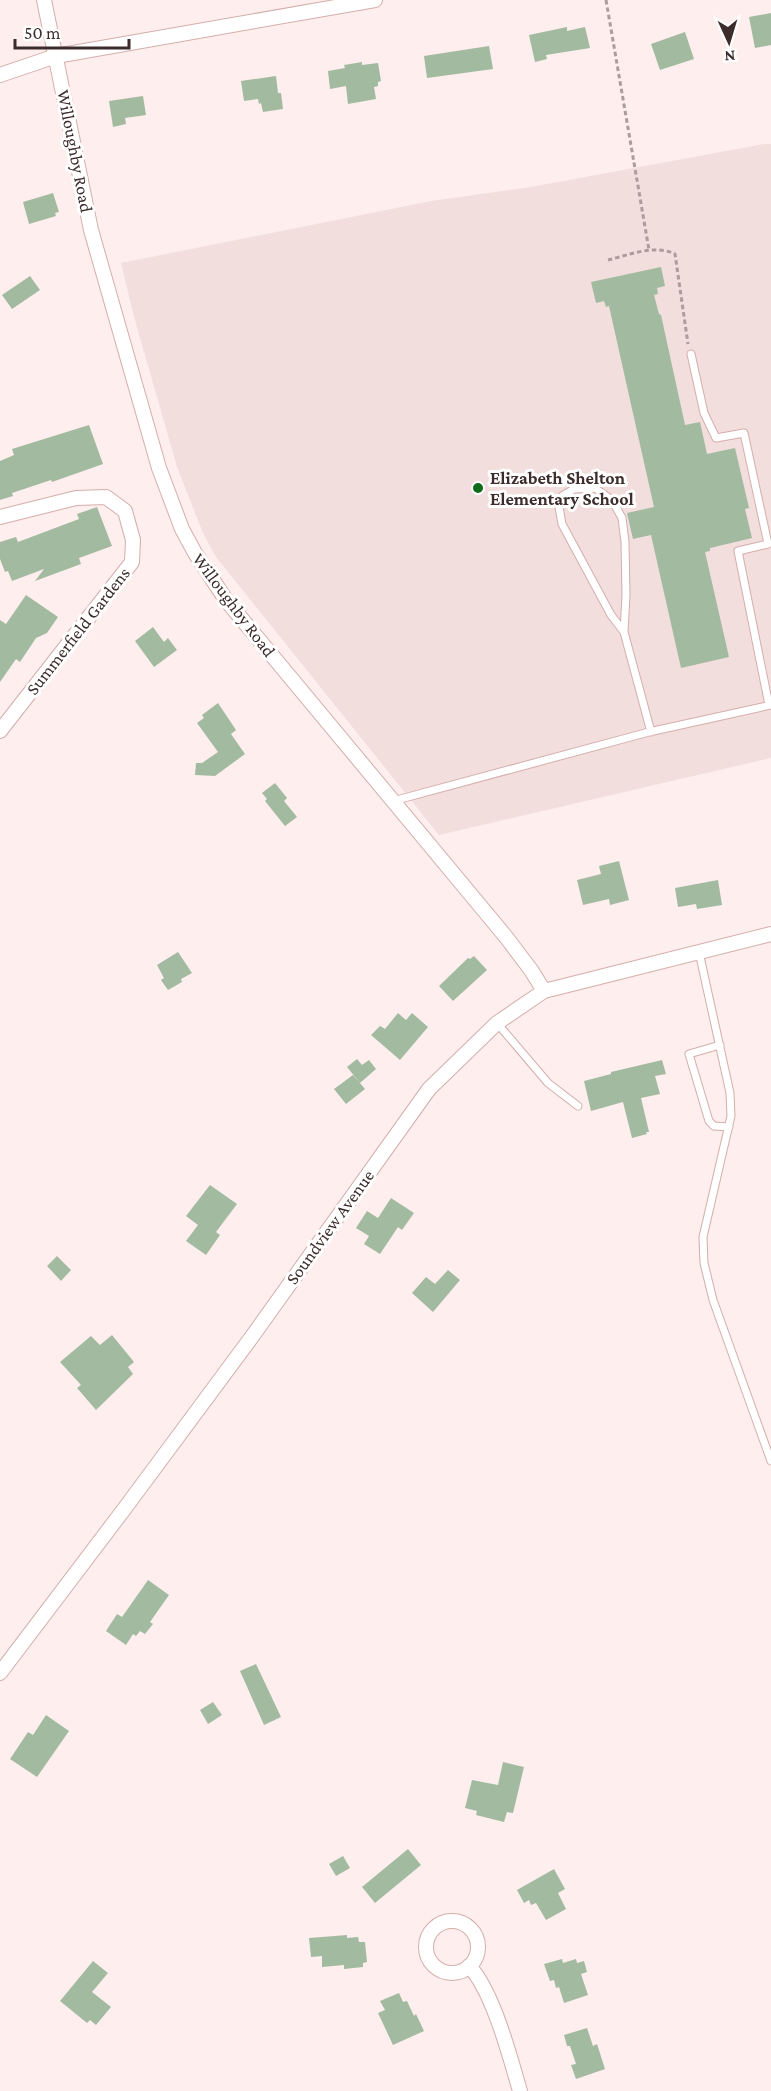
<svg xmlns="http://www.w3.org/2000/svg" width="771" height="2091" viewBox="0 0 771 2091" font-family="'Crimson Pro',serif">
<rect width="100%" height="100%" fill="#feeeed"/>
<path fill="#f1dedd" d="M764,144H771V758L439,835L216,557L203,533L177,467L134,317L121,263L431,201L531,187Z"/>
<path fill="#a2baa0" d="M771,13V45L755,48L749,17Z
M567,27V31L585,27L590,48L546,55L547,59L535,62L529,35Z
M685,32L694,59L660,70L651,44Z
M489,46L493,69L427,78L424,56Z
M362,62V65L378,63L381,81L378,82V86L374,87L376,99L348,104L346,86L330,89L328,71L345,68L344,65Z
M276,76L278,93H281L283,109L263,112L261,103L259,104L258,99L244,101L241,81Z
M143,96L146,115L125,118L126,124L113,127L109,101Z
M53,193L59,212L55,213L56,216L29,224L23,202Z
M661,267L665,286L657,288L658,294L654,295L659,314L661,315L685,425L700,422L707,454L735,448L749,508L745,509L752,538L710,548V551L705,552L729,657L681,668L651,535L633,539L627,513L654,507L609,306L606,307L604,301L596,303L591,282Z
M30,276L40,290L12,309L2,295Z
M89,425L103,464L52,482L51,480L12,493L13,496L0,500V461L14,455L12,449Z
M97,507L112,546L79,558L81,564L35,581L44,569L12,581L8,571L5,572L0,559V542L16,537L18,542L79,519L77,514Z
M26,595L58,617L47,633L36,638L20,662L16,659L0,682V620L6,624Z
M153,627L164,642L168,638L177,650L154,667L135,641Z
M218,703L236,730L231,734L245,754L215,776L195,775L196,763H202L218,752L197,723L204,718L202,715Z
M275,783L287,798L284,801L297,817L285,826L265,801L267,799L262,793Z
M619,861L629,900L610,905L609,899L583,905L577,880L601,874L599,866Z
M718,880L722,905L697,909L696,904L678,907L675,888Z
M178,952L192,973L181,979L182,982L168,990L161,980L164,978L157,965Z
M474,956L487,970L453,1001L439,986L468,958L470,959Z
M398,1013L406,1020L412,1013L428,1027L400,1060L371,1035L380,1026L385,1029Z
M357,1059L362,1065L369,1060L376,1069L360,1083L347,1067Z
M662,1060L666,1074L655,1076L660,1094L641,1098L649,1132H646L647,1134L632,1138L623,1102L591,1111L584,1081L611,1074V1072Z
M353,1075L365,1089L346,1104L334,1089Z
M210,1185L237,1204L216,1232L220,1235L206,1255L186,1241L198,1225L186,1216Z
M391,1198L414,1213L402,1230L398,1227L380,1254L364,1244L369,1236L356,1228L367,1211L378,1218Z
M57,1256L71,1270L61,1281L47,1266Z
M448,1270L460,1280L433,1312L412,1293L426,1277L435,1284Z
M112,1335L134,1362L128,1367L133,1374L96,1410L77,1388L81,1385L60,1362L91,1336L100,1345Z
M148,1580L169,1595L150,1622L153,1624L145,1634L140,1631L136,1636L133,1634L126,1645L106,1631L117,1614L122,1617Z
M256,1664L281,1717L264,1725L240,1671Z
M213,1702L222,1715L208,1724L200,1710Z
M46,1715L69,1731L37,1777L10,1759L28,1732L33,1735Z
M503,1762L524,1767L513,1813L507,1812L504,1822L476,1815L477,1811L465,1808L472,1780L498,1785Z
M408,1849L421,1865L375,1903L362,1887Z
M343,1856L350,1868L336,1876L329,1864Z
M554,1869L565,1889L558,1893L566,1909L546,1920L536,1903L531,1905L529,1900L524,1903L517,1890Z
M347,1935V1938L358,1937L359,1942H365L367,1962L363,1963V1967L344,1969V1965L322,1967V1956L311,1957L309,1938Z
M562,1959L563,1963L576,1959L577,1963L584,1961L587,1972L581,1974L588,1995L564,2003L559,1987L556,1988L554,1980L550,1981L544,1964Z
M93,1961L108,1973L92,1992L111,2007L96,2025L90,2020L87,2023L60,2001Z
M399,1993L403,2002L407,2001L414,2016L416,2014L424,2031L393,2045L378,2013L385,2010L380,2001Z
M587,2028L593,2046L597,2044L605,2069L576,2079L571,2065L576,2064L570,2046H567L564,2035Z"/>
<g fill="none" stroke-linecap="round" stroke-linejoin="round">
<g stroke="#d4aeab" stroke-width="9">
<path id="service" d="M691,354L704,413L716,438L744,433L768,544L738,551L769,705
M624,632L611,615L562,524L559,507L562,496L574,489L595,488L612,500L622,518L625,542L626,595L624,632L651,732
M393,801L649,732L771,705
M699,952L730,1093L731,1116L703,1237L704,1263L713,1300L771,1461
M497,1023L548,1083L578,1106
M720,1045L689,1054L709,1121L714,1126L729,1127"/>
</g>
<g stroke="#d4aeab" stroke-width="16">
<path id="minor" d="M44,0L91,230L159,468L182,529L195,553L226,600L506,937L531,970L544,991
M0,75L56,56L375,0
M0,517L76,498L106,497L125,511L133,540L132,562L0,731
M0,1673L125,1508L251,1338L429,1089L497,1023L544,991L771,934
M426 1947a26 26 0 1 1 52 0a26 26 0 1 1-52 0Z
M469,1966C493,1991 510,2057 520,2091"/>
</g>
<path stroke="#ac9c9b" stroke-width="3" stroke-dasharray="4.5 3" stroke-linecap="butt" d="M606,0L649,250
M608,260C629,255 654,244 675,254L688,344"/>
<use href="#service" stroke="#fff" stroke-width="7"/>
<use href="#minor" stroke="#fff" stroke-width="14"/>
</g>
<circle fill="#0d6c17" stroke="#fff" stroke-width="2" cx="478" cy="488" r="6"/>
<g text-anchor="middle" stroke-width="6" stroke-linejoin="round" paint-order="stroke">
<g font-size="18" fill="#3c2d2c" stroke="#fff">
<text transform="translate(75 151) rotate(79)" y="6">Willoughby Road</text>
<text transform="translate(234 605) rotate(53)" y="6">Willoughby Road</text>
<text transform="translate(78 631) rotate(-52)" y="6">Summerfield Gardens</text>
<text transform="translate(330 1227) rotate(-54)" y="6">Soundview Avenue</text>
</g>
<g font-size="18" font-weight="bold" fill="#3c2d2c" stroke="#fff" text-anchor="start">
<text x="490" y="484">Elizabeth Shelton<tspan x="490" dy="21">Elementary School</tspan></text>
</g>
</g>
<g transform="translate(729 42) rotate(176)" stroke="#ffffff" stroke-width="4.5" paint-order="stroke">
<path d="M0-4.5L10 22L0 15L-10 22Z" fill="#3c2d2c"/>
<text y="-9" font-size="16" font-weight="bold" text-anchor="middle" fill="#3c2d2c">N</text>
</g>
<path d="M15 39v9h114v-9" fill="none" stroke="#3c2d2c" stroke-width="3"/>
<text x="24" y="39" font-size="18" fill="#3c2d2c" stroke="#ffffff" stroke-width="4.5" paint-order="stroke">50 m</text>
</svg>
